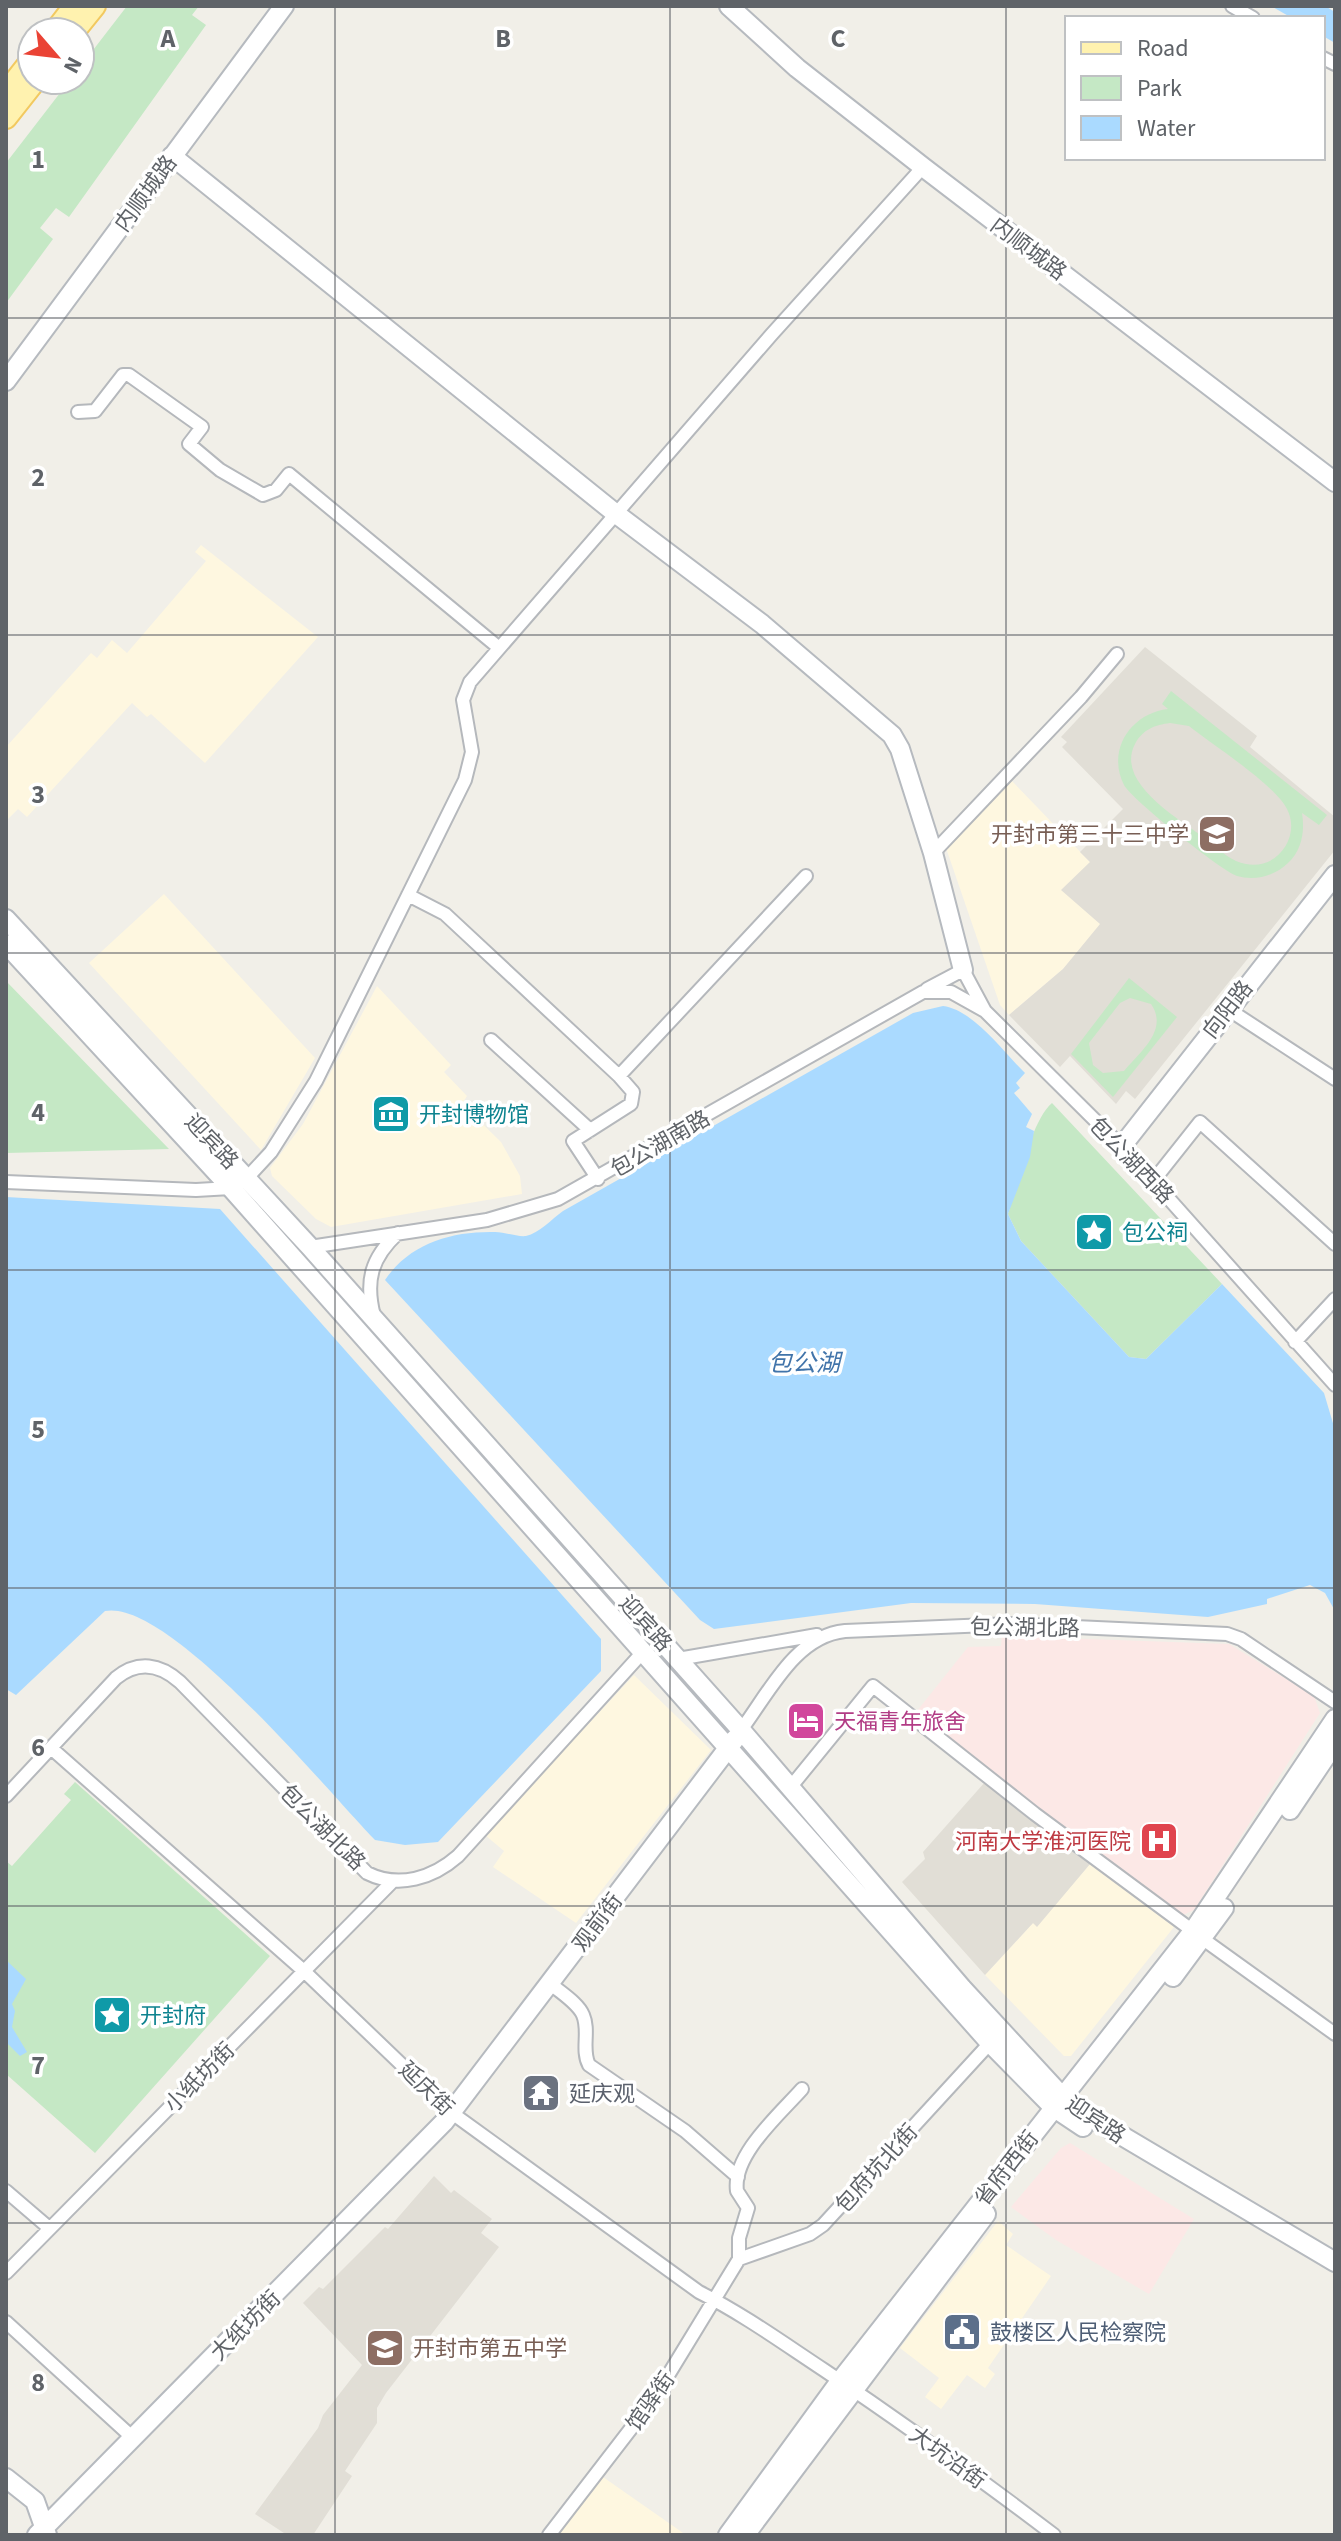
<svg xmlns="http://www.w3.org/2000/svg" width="1341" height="2541" viewBox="0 0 1341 2541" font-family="'Source Sans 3','Noto Sans SC',sans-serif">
<rect width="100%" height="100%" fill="#f1efe8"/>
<path fill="#fef7e0" d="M201,545L318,637L205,763L151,714L147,717L132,703L27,817L18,809L6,821V747L91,653L97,658L112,640L127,653L206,561L195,552Z
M1010,779L1090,862L1101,924L1063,969L1009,1015L1000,1005L945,845Z
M164,894L315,1058L261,1150L89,963Z
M377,986L451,1065L444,1072L467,1096L462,1104L501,1142L520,1176L522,1194L331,1227L316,1219L272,1176L270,1168L303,1124Z
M634,1675L711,1750L576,1923L493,1867L504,1851L485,1835Z
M1090,1864L1174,1927L1071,2056H1064L985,1975L1033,1923L1037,1926Z
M998,2221L1013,2234L1006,2245L1051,2276L988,2368L995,2374L985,2388L967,2375L941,2409L925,2397L939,2378L900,2348Z
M602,2477H603L686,2535H557Z"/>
<path fill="#e1ded6" d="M1145,647L1257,736L1250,747L1335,817V850L1135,1099L1126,1091L1116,1104L1070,1056L1060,1067L1009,1015L1063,969L1100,924L1061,890L1090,862L1080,852L1123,809L1062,747L1067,742L1061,737Z
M985,1782L1090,1864L1037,1927L1033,1923L985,1975L902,1882L925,1859L923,1852Z
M434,2176L451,2193L454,2190L492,2219L481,2233L499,2247L386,2393L377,2408V2423L345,2471L352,2476L313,2535H287L255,2514L318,2428L323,2415L362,2365L303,2303L319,2287L323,2289L385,2227L388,2229Z"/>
<path fill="#fce8e6" d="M1002,1636L1229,1644L1314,1696L1320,1713L1194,1910L1181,1916L990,1773L917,1711L968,1647L1001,1646Z
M1070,2143L1194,2219L1149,2294L1056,2240L1011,2207L1061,2148Z"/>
<path fill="#c5e8c5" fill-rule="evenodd" d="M127,6H199L192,15L206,25L69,217L56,208L40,228L53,239L6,303V163L70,80H80V67Z
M1171,691L1327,815L1319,825L1302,813C1305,831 1302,850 1288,863C1275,876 1255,881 1237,876C1222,871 1131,799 1124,785C1106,749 1132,713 1168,709L1162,704ZM1170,723L1189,726C1213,745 1275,785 1287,809C1301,836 1278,870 1246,864C1232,862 1221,851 1210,842C1183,821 1114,784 1135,744C1143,729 1155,725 1170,723Z
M1129,978L1177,1017L1113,1097L1071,1054ZM1130,998L1151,1004C1169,1030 1140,1052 1124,1071L1103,1073L1093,1065L1089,1043L1120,1003Z
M6,981L169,1149L6,1153Z
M1052,1103L1222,1284L1146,1359L1129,1357L1021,1241L1008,1214C1018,1184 1031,1121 1052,1103Z
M75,1782L270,1956L95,2153L6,2074V1861L12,1866L71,1800L64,1794Z"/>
<path fill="#aadaff" d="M1271,6H1325L1335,12V43L1323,36V18H1292Z
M943,1006C974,1010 1003,1052 1025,1073L1016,1083L1020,1088L1014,1093L1032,1114L1026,1127L1034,1131L1030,1157L1008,1214L1021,1241L1129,1357L1146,1359L1222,1284L1324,1393L1335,1430V1611L1325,1593L1310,1585L1267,1599V1604L1208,1617L1035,1604L911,1603L714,1629L700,1620L385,1280C410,1243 452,1231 495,1232C505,1232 517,1237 526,1236C539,1233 552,1219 563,1211L913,1013Z
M6,1197L220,1209L601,1639V1671L438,1842L405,1845L375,1840C330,1794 169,1598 105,1611L16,1695L6,1689Z
M6,1960L26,1979L12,2004L15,2011L12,2027L27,2052L20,2056L6,2042Z"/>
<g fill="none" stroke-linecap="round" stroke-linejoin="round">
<g stroke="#b5b8bc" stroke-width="16">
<path id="street" d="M1232,6L1253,18
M1323,58L1335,64
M78,412L95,411L123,375H129L202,427L189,444L220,470L263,495L276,490L289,474L498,647
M933,853L1081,697L1117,654
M408,895L445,914L619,1076
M927,989L963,970L985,1011L1129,1154L1335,1385
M1237,1015L1335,1079
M491,1040L590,1130
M598,1179L573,1141L631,1104L633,1092L619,1076L806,876
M1154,1180L1200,1122L1335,1244
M6,1182L196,1190L231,1188L246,1179L271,1152L316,1081L465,780L472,752L463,700L470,682L772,334L923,167
M310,1247L487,1220L558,1199L923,992H951L985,1011
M374,1316C365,1281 371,1258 398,1233
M1295,1342L1335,1299
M678,1659L817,1635
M741,1730C769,1693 795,1636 845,1631L1012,1624L1227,1634L1241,1639L1335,1702
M51,1748L305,1972L452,2113L699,2292C743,2314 783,2343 824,2370C903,2423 979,2478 1054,2535
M789,1789L873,1686L1035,1814L1193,1931
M6,1796L116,1678C138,1660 160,1664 180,1682L367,1873C399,1889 433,1878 458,1856L642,1653
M1203,1939L1335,2034
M551,1984C561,1993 578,2003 583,2015C590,2031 581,2050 589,2065L685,2131L738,2177
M6,2191L48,2227
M739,2259V2238L748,2208L737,2191C732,2155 780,2114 802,2089
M6,2273L393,1881
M6,2322L133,2438
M549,2535L653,2400L739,2259L810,2234L823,2225L990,2043"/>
</g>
<g stroke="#b6babf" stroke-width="22">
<path id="secondary" d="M729,6L797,68L923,167L1335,482
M172,156L615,513L762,624L892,735L900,749L933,853L963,970
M6,381L284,6
M6,919L310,1247L741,1730L962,1988L1070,2105L1335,2262
M6,944L231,1188L990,2043L1053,2107L1083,2127
M1122,1146L1335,875
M1290,1810L1335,1743
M1173,1977L1224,1908
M6,2478L35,2501L47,2535
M37,2535L444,2122L735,1739
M728,2535L840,2381L1193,1931L1335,1719
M745,2535L986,2214"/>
</g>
<g stroke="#f2c960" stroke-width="24">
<path id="primary" d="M54,32L74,6
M74,32L95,6
M6,92L32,59
M6,118L36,80"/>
</g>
<use href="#street" stroke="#fff" stroke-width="12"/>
<use href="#secondary" stroke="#fff" stroke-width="18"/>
<use href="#primary" stroke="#fff2af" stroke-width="20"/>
</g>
<path fill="none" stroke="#5f6368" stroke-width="2" stroke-opacity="0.55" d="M335,6V2535M670,6V2535M1006,6V2535M6,318H1335M6,635H1335M6,953H1335M6,1270H1335M6,1588H1335M6,1906H1335M6,2223H1335"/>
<defs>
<g id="school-square" transform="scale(2)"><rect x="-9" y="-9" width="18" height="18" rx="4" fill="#8d6e63" stroke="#fff"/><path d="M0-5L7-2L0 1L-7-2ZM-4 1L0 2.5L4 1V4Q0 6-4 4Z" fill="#fff"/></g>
<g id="museum-square" transform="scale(2)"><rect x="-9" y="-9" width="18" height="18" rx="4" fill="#0f9aa8" stroke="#fff"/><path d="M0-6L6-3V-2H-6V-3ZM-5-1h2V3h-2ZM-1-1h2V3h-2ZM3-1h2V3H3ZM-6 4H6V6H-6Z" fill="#fff"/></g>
<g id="sight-square" transform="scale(2)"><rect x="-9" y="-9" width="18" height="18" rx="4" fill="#0f9aa8" stroke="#fff"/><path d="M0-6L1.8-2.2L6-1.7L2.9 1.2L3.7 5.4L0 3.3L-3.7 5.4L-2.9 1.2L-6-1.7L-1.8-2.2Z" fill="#fff"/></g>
<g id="hotel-square" transform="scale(2)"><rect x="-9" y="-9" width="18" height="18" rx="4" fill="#d1479c" stroke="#fff"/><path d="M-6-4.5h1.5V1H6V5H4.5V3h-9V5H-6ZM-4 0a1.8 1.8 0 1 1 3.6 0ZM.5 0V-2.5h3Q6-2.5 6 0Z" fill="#fff"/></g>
<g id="hospital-square" transform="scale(2)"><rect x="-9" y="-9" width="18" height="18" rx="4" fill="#e0444e" stroke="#fff"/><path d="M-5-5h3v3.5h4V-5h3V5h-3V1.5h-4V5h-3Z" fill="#fff"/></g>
<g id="temple-square" transform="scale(2)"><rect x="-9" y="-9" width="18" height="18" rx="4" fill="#6b7280" stroke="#fff"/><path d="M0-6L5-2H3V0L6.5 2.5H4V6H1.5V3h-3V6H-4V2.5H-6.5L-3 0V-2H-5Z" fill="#fff"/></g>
<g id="civic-square" transform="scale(2)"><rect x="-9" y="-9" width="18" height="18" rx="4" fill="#5c6f8a" stroke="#fff"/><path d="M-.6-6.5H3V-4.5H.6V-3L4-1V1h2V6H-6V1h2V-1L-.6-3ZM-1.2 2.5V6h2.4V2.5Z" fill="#fff"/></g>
</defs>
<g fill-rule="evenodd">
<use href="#school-square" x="1217" y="834"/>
<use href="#museum-square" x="391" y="1114"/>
<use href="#sight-square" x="1094" y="1232"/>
<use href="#hotel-square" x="806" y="1721"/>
<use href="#hospital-square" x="1159" y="1841"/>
<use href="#sight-square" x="112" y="2015"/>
<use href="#temple-square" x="541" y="2093"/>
<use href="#civic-square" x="962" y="2332"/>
<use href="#school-square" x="385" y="2348"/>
</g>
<g text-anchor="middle" stroke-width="7" stroke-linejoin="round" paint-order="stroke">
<g font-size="22" fill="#5f6368" stroke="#fff">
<text transform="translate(145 193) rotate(-54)" y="8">内顺城路</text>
<text transform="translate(1029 248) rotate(37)" y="8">内顺城路</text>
<text transform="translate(1227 1009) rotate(-52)" y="8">向阳路</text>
<text transform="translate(212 1141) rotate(47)" y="8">迎宾路</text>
<text transform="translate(660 1143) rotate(-30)" y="8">包公湖南路</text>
<text transform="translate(1132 1160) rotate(46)" y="8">包公湖西路</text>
<text transform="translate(646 1623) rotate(48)" y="8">迎宾路</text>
<text transform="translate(1025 1627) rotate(1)" y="8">包公湖北路</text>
<text transform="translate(323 1827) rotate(45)" y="8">包公湖北路</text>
<text transform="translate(597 1922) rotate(-53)" y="8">观前街</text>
<text transform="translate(199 2077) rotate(-45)" y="8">小纸坊街</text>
<text transform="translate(427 2088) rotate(44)" y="8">延庆街</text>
<text transform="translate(1096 2119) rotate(34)" y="8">迎宾路</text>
<text transform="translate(876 2168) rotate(-48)" y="8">包府坑北街</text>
<text transform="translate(1006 2168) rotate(-52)" y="8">省府西街</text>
<text transform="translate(245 2325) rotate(-45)" y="8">大纸坊街</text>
<text transform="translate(650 2401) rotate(-55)" y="8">馆驿街</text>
<text transform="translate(948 2457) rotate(36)" y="8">大坑沿街</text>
</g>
<g font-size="22" fill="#785e54" stroke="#fff" text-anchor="end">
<text x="1189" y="842">开封市第三十三中学</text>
<text x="413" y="2356" text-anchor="start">开封市第五中学</text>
</g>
<g font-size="22" fill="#0d838f" stroke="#fff" text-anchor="start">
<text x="419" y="1122">开封博物馆</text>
<text x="1122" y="1240">包公祠</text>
<text x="140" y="2023">开封府</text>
</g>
<g font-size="22" fill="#b23c85" stroke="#fff" text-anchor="start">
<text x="834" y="1729">天福青年旅舍</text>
</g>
<g font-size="22" fill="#be3a42" stroke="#fff" text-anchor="end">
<text x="1131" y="1849">河南大学淮河医院</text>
</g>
<g font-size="22" fill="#5b616d" stroke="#fff" text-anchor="start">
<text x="569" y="2101">延庆观</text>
</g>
<g font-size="22" fill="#4e5e75" stroke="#fff" text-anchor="start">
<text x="990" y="2340">鼓楼区人民检察院</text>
</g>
<g font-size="24" font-style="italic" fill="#4174aa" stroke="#fff">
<text x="804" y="1371">包公湖</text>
</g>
</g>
<g font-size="26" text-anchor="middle" font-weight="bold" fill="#5f6368" stroke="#fff" stroke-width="7" stroke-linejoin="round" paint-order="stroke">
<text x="168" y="47">A</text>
<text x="503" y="47">B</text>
<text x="838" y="47">C</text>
<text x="38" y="168">1</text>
<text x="38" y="486">2</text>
<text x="38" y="803">3</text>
<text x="38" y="1121">4</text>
<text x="38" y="1438">5</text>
<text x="38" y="1756">6</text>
<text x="38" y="2074">7</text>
<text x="38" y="2391">8</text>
</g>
<rect width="1341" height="2541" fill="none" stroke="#5f6368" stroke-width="16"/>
<rect x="1065" y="16" width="260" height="144" fill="#ffffff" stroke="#bfc1c3" stroke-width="2"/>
<rect x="1081" y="42" width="40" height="12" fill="#fff2af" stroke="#bfc1c3" stroke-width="2"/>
<text x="1137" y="56" font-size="24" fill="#5f6368">Road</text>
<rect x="1081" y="76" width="40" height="24" fill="#c5e8c5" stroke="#bfc1c3" stroke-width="2"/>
<text x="1137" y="96" font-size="24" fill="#5f6368">Park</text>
<rect x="1081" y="116" width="40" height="24" fill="#aadaff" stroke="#bfc1c3" stroke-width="2"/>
<text x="1137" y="136" font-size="24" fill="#5f6368">Water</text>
<g transform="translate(56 56) rotate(118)"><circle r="38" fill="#ffffff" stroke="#bfc1c3" stroke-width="2"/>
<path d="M0-6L14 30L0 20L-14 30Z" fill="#ea4335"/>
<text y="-12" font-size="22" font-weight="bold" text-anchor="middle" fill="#5f6368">N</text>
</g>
</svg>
